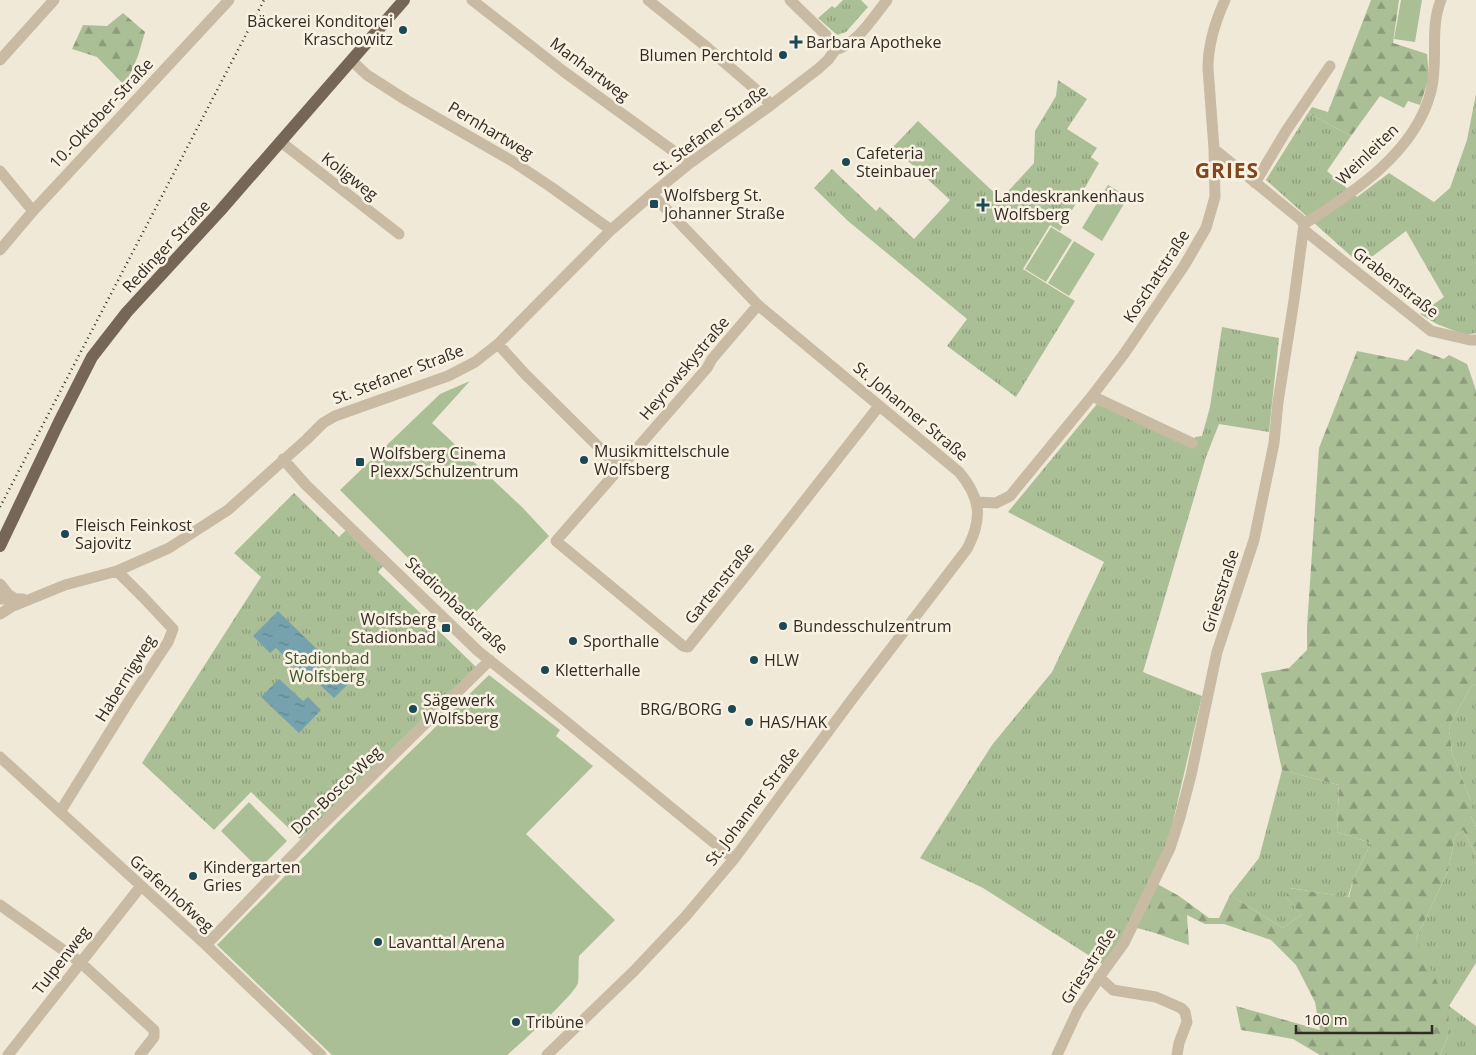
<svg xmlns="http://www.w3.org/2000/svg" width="1476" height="1055" viewBox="0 0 1476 1055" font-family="'Open Sans',sans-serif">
<defs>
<pattern id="grass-tufts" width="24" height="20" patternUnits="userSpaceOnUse" patternTransform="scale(1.25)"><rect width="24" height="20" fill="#abbf97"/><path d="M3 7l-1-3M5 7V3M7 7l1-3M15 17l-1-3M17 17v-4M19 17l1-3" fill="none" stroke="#8c9b7b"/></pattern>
<pattern id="forest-firs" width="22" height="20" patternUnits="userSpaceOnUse" patternTransform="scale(1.25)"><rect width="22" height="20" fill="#abbf97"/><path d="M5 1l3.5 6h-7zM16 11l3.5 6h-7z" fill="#8c9b7b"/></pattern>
<pattern id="water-ripples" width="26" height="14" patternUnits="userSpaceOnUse" patternTransform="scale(1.25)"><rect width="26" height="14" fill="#76a2ae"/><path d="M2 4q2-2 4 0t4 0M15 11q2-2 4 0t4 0" fill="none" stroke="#61848d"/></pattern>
</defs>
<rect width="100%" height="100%" fill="#f1e9d7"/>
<path fill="url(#grass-tufts)" d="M843,0H861L868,7L846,32L837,35L818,18L832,6L835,8Z
M1058,80L1087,99L1067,129L1097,148L1091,157L1099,163L1060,231L1050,225L1023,269L1075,301L1016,397L947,346L967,319L848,221L814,188L832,169L876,211L880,207L914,239L950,200L893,147L918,121L1001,199L1034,163L1035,131L1056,96Z
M1476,94V333L1465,335L1437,324L1420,314L1444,297L1406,231L1361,265L1266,180L1308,113L1351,136L1327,171L1357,197L1389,173L1434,202L1450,188L1467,140Z
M1222,327L1279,338L1269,432L1219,424L1206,457L1143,672L1202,696L1168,843L1152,881V932L1129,926L1104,965L983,888L920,858L992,745L1052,672L1104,562L1008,512L1097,404L1192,445L1195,437L1202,436L1210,407Z
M294,493L339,537L346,530L383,566L378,572L476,667L300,839L251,792L214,830L142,763L261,577L234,553Z
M1476,684V827L1471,816V801L1452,753L1449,726L1471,687Z
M1282,770L1339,785L1337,832L1371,843L1354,877L1348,897L1290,888L1286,896L1301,915L1283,928L1230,895L1259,858Z
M1463,830L1476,855V963L1449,1006L1476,1026V1055H1440L1448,1036L1416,939L1448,871L1455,836Z"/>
<path fill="url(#forest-firs)" d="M1371,0H1399L1393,43L1427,54L1429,78L1420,105L1408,101L1404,108L1380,96L1351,136L1308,113L1312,107L1328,112Z
M123,13L145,32L138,56L125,86L97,57L72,49L83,25L107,26Z
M1417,349L1444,359L1449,355L1467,364L1476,390V684L1471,687L1449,726L1452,753L1471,801V816L1476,827V855L1463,830L1455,836L1448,871L1416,939L1449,1006L1448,1036L1440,1055H1320L1293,1039L1241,1030L1236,1006L1320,1030L1315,1002L1296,965L1271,940L1224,924H1205L1187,915L1189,945L1152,932V881L1179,896L1209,918H1219L1230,895L1283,928L1301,915L1286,896L1289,888L1349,897L1354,877L1371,843L1337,832L1339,785L1282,770L1261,673L1289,668L1307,650V627L1319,448L1357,351L1407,361Z"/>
<path fill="#abbf97" d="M1401,0H1422L1415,42L1394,39Z
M1108,185L1128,197L1102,241L1082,228Z
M1051,227L1072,240L1046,282L1025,269Z
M1074,241L1095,254L1069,296L1048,283Z
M470,381L432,423L522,507L549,536L469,619L340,490L440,394Z
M489,675L560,730L556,736L593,766L526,834L615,920L579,956C578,965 579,975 578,983C575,994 519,1045 507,1055H332L217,945L339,821Z
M249,802L287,841L259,869L221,831Z"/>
<path fill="url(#water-ripples)" d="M278,611L327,659L307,679L276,648L270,653L253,636Z
M335,668L350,682L334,698L320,685Z
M279,679L303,701L308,697L321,710L299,733L261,697Z"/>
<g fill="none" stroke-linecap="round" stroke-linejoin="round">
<path stroke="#c8baa3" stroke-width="11" d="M472,0L563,71L690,163
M648,0L703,44L761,94L771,105
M790,0L826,35L835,50
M835,50C858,43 872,19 887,0
M0,60L54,0
M352,61L367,75L406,100L512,161L551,187L611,230
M281,142L399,234
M0,171L33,211
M1255,183L1286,131L1330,66
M1304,224C1353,193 1416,152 1431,91C1439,61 1429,29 1441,0
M1304,230L1431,331L1470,340H1476
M0,250L33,211L229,0
M758,305L712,359L707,368L694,383L556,541L683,646L688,647L751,569L879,406
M498,344L525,374L620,468
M1092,396L1192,443
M283,459L306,485L478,651L563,719L734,859
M977,502L996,503L1010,496L1092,396L1124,354L1184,266L1206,228L1215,197L1214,149L1208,68C1208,44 1215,22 1225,0
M0,584L8,594L17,600
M0,599H23
M0,614L11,607L65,585L117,571L169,548L228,510L307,439L323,423L335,416L448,376L475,362L498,344L611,230L652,194L690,163L771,105L818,69L828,60L835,50
M0,757L206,945L321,1055
M60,812L129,701L168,642L173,629L143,597L117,571
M0,905L80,962L154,1030V1037L140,1055
M206,945L318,829L490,660
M1099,977L1113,990L1156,997L1181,1008L1185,1012L1187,1022L1179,1043L1177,1055
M8,1055L141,886
M547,1055L634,971L685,917L734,859L850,702L967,549C983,519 981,498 959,472L758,305L652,194
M1057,1055L1078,1010L1103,972L1124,943L1170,848L1180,817L1191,775L1217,652L1254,540L1274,443L1278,402L1294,300L1304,224L1300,219L1214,149"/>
<path stroke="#766656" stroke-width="12" d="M0,546L59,422L92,357L127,312L220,211L404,0"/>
<path stroke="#332c25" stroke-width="2.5" stroke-dasharray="1 4" stroke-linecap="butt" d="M0,507L264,0"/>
</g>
<g fill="#1b4855" stroke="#f9f2e3" stroke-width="2">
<circle cx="403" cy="30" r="5"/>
<path d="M793.5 34.5h5v5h5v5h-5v5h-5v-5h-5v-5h5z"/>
<circle cx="783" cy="55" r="5"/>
<circle cx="846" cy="162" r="5"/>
<rect x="649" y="199" width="10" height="10" rx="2.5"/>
<path d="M980.5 197.5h5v5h5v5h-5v5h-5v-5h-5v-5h5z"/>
<circle cx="584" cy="460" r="5"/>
<rect x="355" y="457" width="10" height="10" rx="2.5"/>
<circle cx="65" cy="534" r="5"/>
<circle cx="783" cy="626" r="5"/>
<rect x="441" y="623" width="10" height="10" rx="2.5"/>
<circle cx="573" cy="641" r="5"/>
<circle cx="754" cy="660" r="5"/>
<circle cx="545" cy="670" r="5"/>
<circle cx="413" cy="709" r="5"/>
<circle cx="732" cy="709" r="5"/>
<circle cx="749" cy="722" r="5"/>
<circle cx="193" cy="876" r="5"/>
<circle cx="378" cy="942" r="5"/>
<circle cx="516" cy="1022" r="5"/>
</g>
<g text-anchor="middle" stroke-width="5" stroke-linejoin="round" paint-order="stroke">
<g font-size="16" fill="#332c25" stroke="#f9f2e3" text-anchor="start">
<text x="393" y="27" text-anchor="end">Bäckerei Konditorei<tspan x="393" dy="18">Kraschowitz</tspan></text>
<text x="806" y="48">Barbara Apotheke</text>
<text x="773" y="61" text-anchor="end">Blumen Perchtold</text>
<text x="856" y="159">Cafeteria<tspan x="856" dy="18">Steinbauer</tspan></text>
<text x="664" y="201">Wolfsberg St.<tspan x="664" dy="18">Johanner Straße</tspan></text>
<text x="994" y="202">Landeskrankenhaus<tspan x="994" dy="18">Wolfsberg</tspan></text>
<text x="594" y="457">Musikmittelschule<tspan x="594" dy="18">Wolfsberg</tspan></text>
<text x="370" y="459">Wolfsberg Cinema<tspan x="370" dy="18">Plexx/Schulzentrum</tspan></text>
<text x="75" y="531">Fleisch Feinkost<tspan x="75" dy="18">Sajovitz</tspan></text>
<text x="436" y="625" text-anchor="end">Wolfsberg<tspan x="436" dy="18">Stadionbad</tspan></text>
<text x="793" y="632">Bundesschulzentrum</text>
<text x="583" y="647">Sporthalle</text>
<text x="764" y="666">HLW</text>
<text x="555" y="676">Kletterhalle</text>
<text x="423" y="706">Sägewerk<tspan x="423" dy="18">Wolfsberg</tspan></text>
<text x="722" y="715" text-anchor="end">BRG/BORG</text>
<text x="759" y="728">HAS/HAK</text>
<text x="203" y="873">Kindergarten<tspan x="203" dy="18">Gries</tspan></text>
<text x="388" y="948">Lavanttal Arena</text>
<text x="526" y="1028">Tribüne</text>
</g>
<g font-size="16" fill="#332c25" stroke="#f9f2e3">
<text transform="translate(590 69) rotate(37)" y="6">Manhartweg</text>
<text transform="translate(101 113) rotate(-47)" y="6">10.-Oktober-Straße</text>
<text transform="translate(491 130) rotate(31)" y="6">Pernhartweg</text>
<text transform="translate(710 130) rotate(-37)" y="6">St. Stefaner Straße</text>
<text transform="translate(1367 154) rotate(-44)" y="6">Weinleiten</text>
<text transform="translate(350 176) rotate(38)" y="6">Koligweg</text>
<text transform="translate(166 246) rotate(-47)" y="6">Redinger Straße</text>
<text transform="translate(1156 276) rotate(-57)" y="6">Koschatstraße</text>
<text transform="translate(1396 282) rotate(38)" y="6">Grabenstraße</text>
<text transform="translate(684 368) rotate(-50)" y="6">Heyrowskystraße</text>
<text transform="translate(398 374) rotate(-21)" y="6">St. Stefaner Straße</text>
<text transform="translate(911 411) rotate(40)" y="6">St. Johanner Straße</text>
<text transform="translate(719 583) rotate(-51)" y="6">Gartenstraße</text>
<text transform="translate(1220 591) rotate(-72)" y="6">Griesstraße</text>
<text transform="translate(457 605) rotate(43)" y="6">Stadionbadstraße</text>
<text transform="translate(125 678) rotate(-58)" y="6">Habernigweg</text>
<text transform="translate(336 790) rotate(-44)" y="6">Don-Bosco-Weg</text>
<text transform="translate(752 806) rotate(-53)" y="6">St. Johanner Straße</text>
<text transform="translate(172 893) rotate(42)" y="6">Grafenhofweg</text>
<text transform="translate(61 960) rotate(-52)" y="6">Tulpenweg</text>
<text transform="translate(1088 966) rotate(-57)" y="6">Griesstraße</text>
</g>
<g font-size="16" fill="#3c5229" stroke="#f9f2e3">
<text x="327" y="664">Stadionbad<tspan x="327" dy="18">Wolfsberg</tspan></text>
</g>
<g font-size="21" font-weight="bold" letter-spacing="1" fill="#82461e" stroke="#f9f2e3">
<text x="1227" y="178">GRIES</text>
</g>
</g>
<path d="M1296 1025v8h136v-8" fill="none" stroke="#332c25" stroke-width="2.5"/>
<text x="1304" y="1025" font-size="15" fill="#332c25" stroke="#f9f2e3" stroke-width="4" paint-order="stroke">100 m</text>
</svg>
